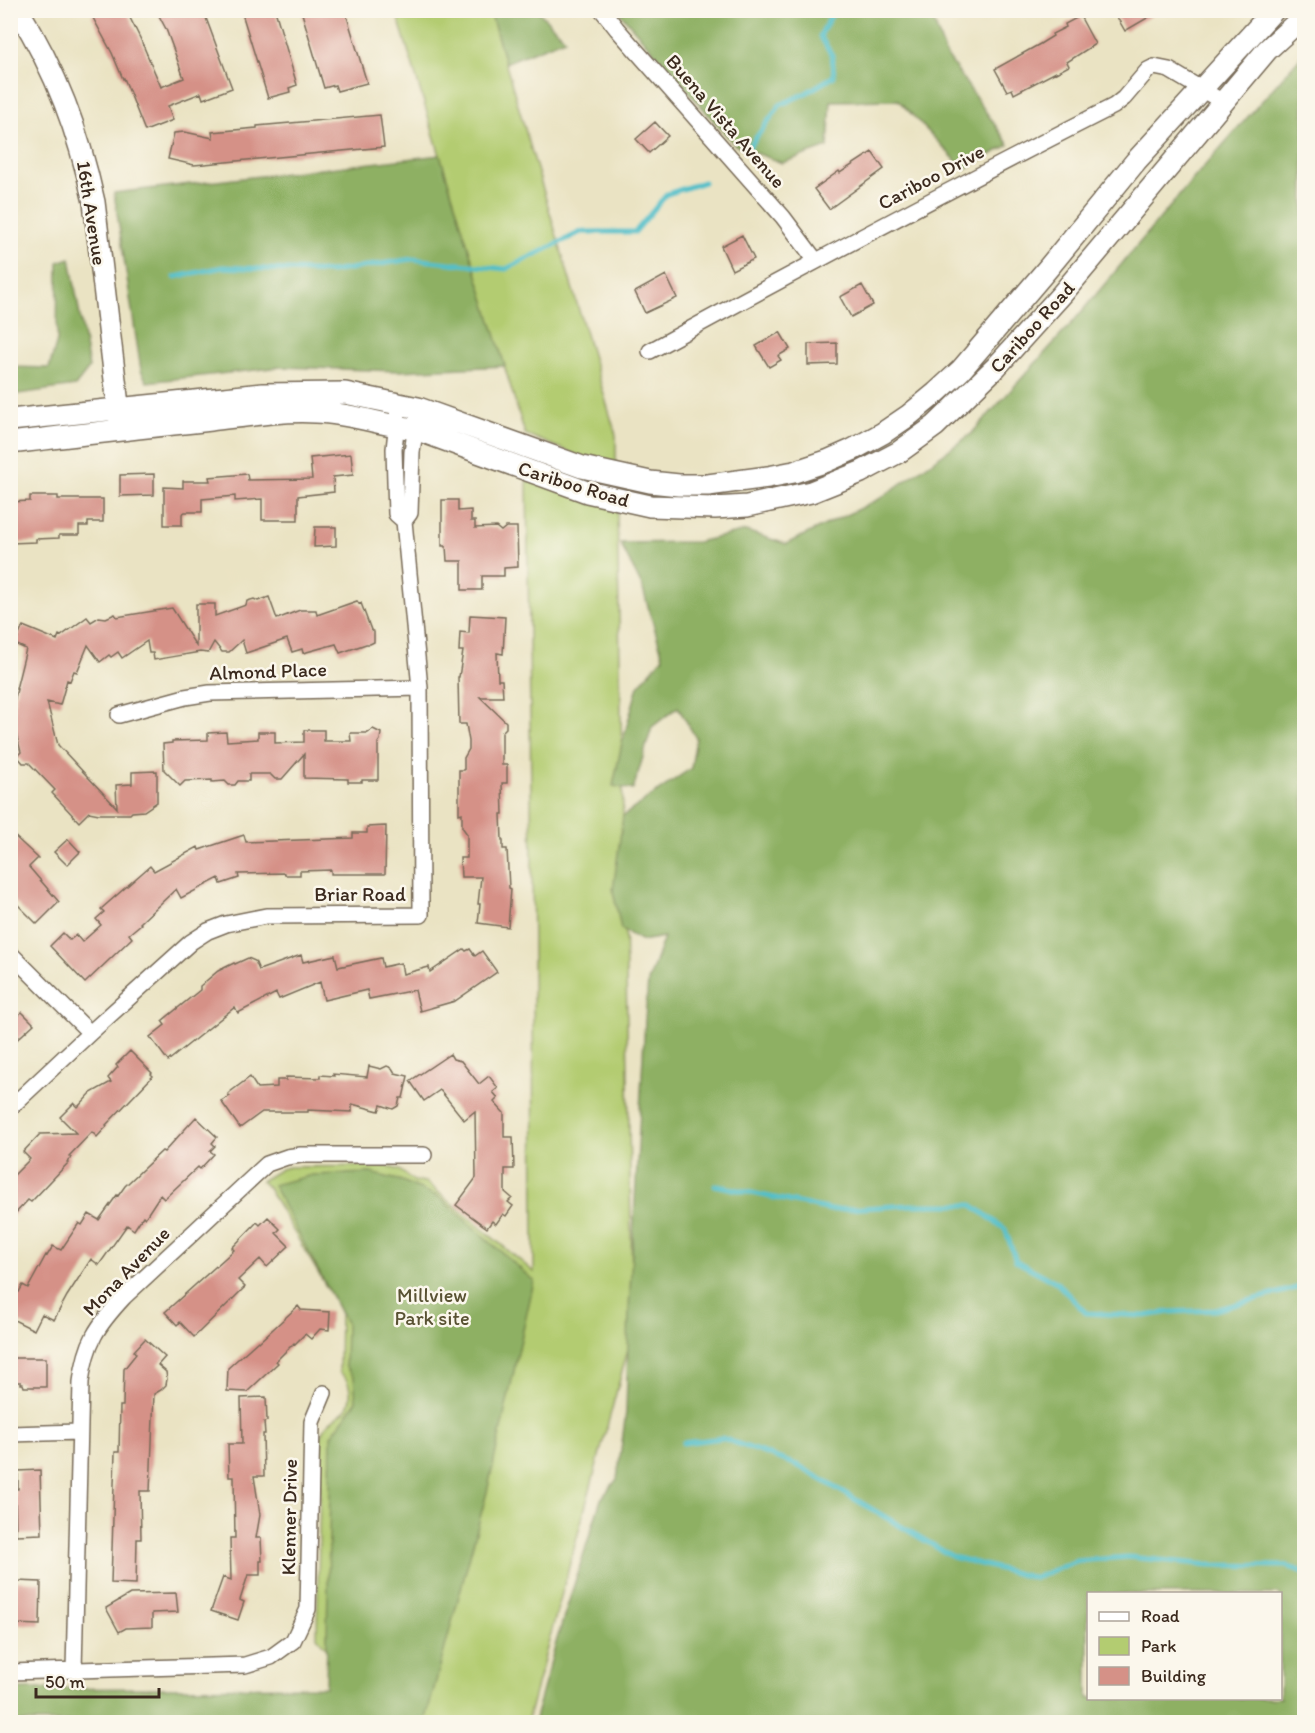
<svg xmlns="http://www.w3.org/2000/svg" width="1315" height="1733" viewBox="0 0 1315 1733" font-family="Itim,sans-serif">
<rect width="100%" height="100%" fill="#fbf7ec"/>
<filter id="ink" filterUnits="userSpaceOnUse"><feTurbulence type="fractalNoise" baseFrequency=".0167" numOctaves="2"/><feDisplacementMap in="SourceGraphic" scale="12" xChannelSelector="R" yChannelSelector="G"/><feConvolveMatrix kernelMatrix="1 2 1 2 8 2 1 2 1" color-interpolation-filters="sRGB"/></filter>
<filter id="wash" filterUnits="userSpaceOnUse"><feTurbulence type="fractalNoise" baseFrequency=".008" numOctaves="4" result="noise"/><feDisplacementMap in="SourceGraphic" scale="24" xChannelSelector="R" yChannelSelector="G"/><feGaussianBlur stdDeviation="1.35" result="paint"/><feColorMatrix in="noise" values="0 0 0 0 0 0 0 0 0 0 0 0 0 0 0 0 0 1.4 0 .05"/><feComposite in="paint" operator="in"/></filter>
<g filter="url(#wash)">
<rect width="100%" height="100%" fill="#eae3c3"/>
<path fill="#b3cc71" stroke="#777b48" stroke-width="1.5" d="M396,11H490L616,435V466L577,455L525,434Z
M527,480L617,508L633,1331L527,1722H424L534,1279L440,1650L331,1653L317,1637L321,1438C322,1434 324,1429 327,1425C332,1419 340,1416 345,1410C354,1398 351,1380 339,1372L340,1310L268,1188L261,1181L281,1169L289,1167L387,1166L399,1170L414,1181L426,1182L534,1272L533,950Z"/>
<path fill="#8eb063" stroke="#646d40" stroke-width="1.5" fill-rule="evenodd" d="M490,11H538L565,39L505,63Z
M618,11H930L945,53L1009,145L964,169L898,100L831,101L828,147L782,163L735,145Z
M1304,53V1722H534L557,1639L601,1499L617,1479L626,1412L629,1309L645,1020L648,982L664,937L642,941L621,929L613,891L623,816L691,768L696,738L678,707L652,727L633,790L613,786L622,743L638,686L663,657L642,586L620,543L697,542L746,531L786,544L879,499L971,434L1072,323L1193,179ZM1088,1594H1280V1698H1088Z
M440,155L505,366L399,371L281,367L147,382L141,370L114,193Z
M70,258L89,368L75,386L11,395V367L49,368L57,341L58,262Z
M371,1173L402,1181L439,1197L534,1281L487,1492L425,1722H11V1689L326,1687L331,1436L356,1402L354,1377L345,1366L346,1323L273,1185L312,1175Z"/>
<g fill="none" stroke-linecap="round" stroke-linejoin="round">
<path stroke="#52bfc9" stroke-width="5" d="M747,150L780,105L806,93L834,76L832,55L820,36L829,19L836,10
M175,277L223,267L331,272L412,259L506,269L581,232H635L667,194L704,182
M715,1185L831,1210L910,1205H972L1005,1229L1016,1261L1056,1282L1086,1313L1145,1316L1169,1312L1215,1310L1304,1286
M683,1443L722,1438L797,1465L953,1557L1034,1578L1076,1561L1128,1557L1210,1565L1286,1566L1304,1572"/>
</g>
<g id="blocks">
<path fill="#d59187" d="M101,10H126L140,38L161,87L184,78L166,29L156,10H203L232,88L203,99L201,93L168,106L173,120L145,131L124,78L123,79L112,53L92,16Z
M241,10H275L297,85L289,88L290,92L268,98Z
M301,10H345L367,83L337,91L335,85L324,88Z
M1113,10H1161L1125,31Z
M1080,16L1095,44L1067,62L1069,66L1056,73V72L1014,94L1012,89L1007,91L995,69L1040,44L1053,36L1052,34L1066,27L1065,24Z
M380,115L384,147L194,165L168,159L174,133L185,132L213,138L212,132L257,128V126Z
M655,122L668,136L649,153L636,139Z
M872,152L884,169L829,209L814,189L839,171L840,173Z
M742,235L754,259L732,270L721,246Z
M666,275L677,298L645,313L635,292Z
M862,285L873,305L851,317L840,297Z
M780,332L790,349L778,356L781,360L769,367L756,346Z
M837,343V364L808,365V344Z
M351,454L353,475L333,477L334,492L298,496V520H262V499L235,501V496L202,499V512H185L182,514V525H164V487L183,488V481H210L209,477L247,474L248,480L312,479L310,458Z
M154,474V495L120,496V475Z
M30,496H58V499H103V522H88V526H79V535H59V538L36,539V542L10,543V502L30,501Z
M442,500H458V511L471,510V521H475V528L496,527L501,531L506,527H517L518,567L504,568V576H482V590H462V561H447L446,546H442Z
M315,527H336V546L314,547Z
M269,597L277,619L300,610H316L317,615L357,601L359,604L361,603L371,630L374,632V642L370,644H366L340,653L336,644L303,653L302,649L292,652L287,639L246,653L242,640L229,652H222L214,642L208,653L200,652L154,660L153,653H149L147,641L122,658L118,652L111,657L109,655L100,662L88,645L77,672L74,671L70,681L67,680L60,705L47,702L58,745L117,808L116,785L132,784V772L157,771V802L144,811L132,812L130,814H99L89,812L79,822L52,793L55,790L29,763H23L17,756L21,752L13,722L14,717H12L15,707H13L17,689H16L26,649L15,644L23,626L57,640L59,635L61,636L87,617L91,622L99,617L106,618L115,614L117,617L172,608L196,646V604H215V616L246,605L247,601L254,599L258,601Z
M470,615L505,617L503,654L497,653L498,680H502L503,697H480L506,722V728L502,732V765H507V783H502L503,814H501L502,840H503V849H507L509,888L511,889L508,927L478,923L480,904H478L481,877H461L460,858H467V834L462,827V813L459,814V770H464V758L469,749V741L466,724H459L458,677H459L463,651H459L460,632L469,633Z
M373,729L381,733L380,740L378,743V780H362V782H348V779L304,778V754L282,779H275L270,774H249V781H238L235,785H229L225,781L212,782V780L185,781L180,786L164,770L163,744L172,743V741L208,740V733L226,732L227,741L258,739V732H275V743L304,742V730H324V741H351L350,733H366Z
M386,826L385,874H331V870L300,871V875H285V873L238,874L239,878L221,884L219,878L181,898L176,889L140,923L141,924L129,934L132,938L85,983L50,946L63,933L70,940L76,935L82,942L101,925L96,919L104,912L101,909L150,866L154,871L198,847L199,850L244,835L246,842L353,838V833H367V827Z
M10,832L38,858L29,867L59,902L37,924L10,897Z
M68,839L80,852L67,865L54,852Z
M464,949L466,951L470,949L475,956L482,951L497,972L455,1001L420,1011L415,990L369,999L367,990L324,1000L320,982L279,999L276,993L238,1013L235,1007L168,1061L150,1037L165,1025L162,1021L200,990V986L218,971L234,963L235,964L248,958L255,961L259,970L301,955L303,962L335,955L338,967L381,958L383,967L401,963L403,974L429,967L430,972Z
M22,1012L34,1024L10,1046V1022Z
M130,1051L152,1073L151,1074L153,1076L106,1125L107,1126L97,1137L92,1132L69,1156L71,1158L67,1162L68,1163L31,1202L28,1200L10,1219V1179L30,1159L23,1152L40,1134L76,1133L60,1117L74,1103L78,1107L91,1093L111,1082L108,1078L118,1067L116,1065Z
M450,1054L453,1059L461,1061L479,1084L489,1076L498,1088L493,1092L498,1098L494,1102L504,1113V1137H513L514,1169H505V1192L512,1198L508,1202L513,1206L506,1216L503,1214L496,1224L492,1221L487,1228L456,1205L476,1178L475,1111L464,1120L440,1090L424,1101L410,1081Z
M369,1066L381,1069L387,1066L392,1068L395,1073L408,1076L403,1098H400L398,1106L393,1109L381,1105L379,1111L352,1104V1112L308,1110V1112H262L240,1128L221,1101L230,1096L228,1094L230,1092L250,1077L257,1088L277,1087V1080H286V1077L320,1078V1075L334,1076L333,1074L367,1077Z
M196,1117L217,1137L212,1143L215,1146L210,1151L214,1154L200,1169L198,1167L164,1199L160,1195L145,1218L143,1216L134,1230L127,1225L99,1265L91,1259L67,1296L54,1320L42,1314L34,1330L10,1318V1303L17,1291L19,1292L23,1285L28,1288L46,1255L47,1256L53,1246L61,1250L79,1223L82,1225L89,1214L99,1220L117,1195L118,1196L125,1186L162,1151L164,1152Z
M268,1217L280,1229L276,1233L289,1246L267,1267L260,1259L238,1280L245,1287L194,1337L180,1322L177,1325L165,1312L234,1250L232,1248L257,1222L260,1225Z
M298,1306L301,1310L330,1312L329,1330L320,1329L311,1339L305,1334L295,1344L294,1343L276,1361L278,1363L247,1392L227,1391L228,1368L258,1341L259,1342Z
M145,1339L165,1357L158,1365L166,1372L167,1379L166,1385L161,1390L154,1394L150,1491H140L141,1539H137L136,1584L111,1583L115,1452H119L120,1406H123L124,1369L136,1354L134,1351Z
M10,1358H46V1387H24L23,1384H21V1382H10Z
M266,1397L267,1421L264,1422L265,1434H263L264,1476H254L260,1515L256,1538H261L262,1561H260V1575H248L240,1600L244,1602L238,1620L211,1611L223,1577L231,1580L230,1538H235L234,1477H229L228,1444H242L241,1398Z
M40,1470L42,1534L16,1535L15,1489H18V1471Z
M16,1581L41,1582L40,1625L14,1624Z
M176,1593L178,1612L152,1613V1627L126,1628L119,1632L106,1608L130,1594Z"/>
</g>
</g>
<g filter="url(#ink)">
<use href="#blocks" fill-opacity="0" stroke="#786b58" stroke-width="1.5"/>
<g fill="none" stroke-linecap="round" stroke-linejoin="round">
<g stroke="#786b58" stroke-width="18">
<path id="street" d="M602,10L617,29L783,217L816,261
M650,351C804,267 958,185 1114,106L1124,98L1148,70L1154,67L1169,70L1223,102
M404,521L410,513L412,452L417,419
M119,715L185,697L210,693L420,688
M10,953L90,1033
M10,1108L90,1033L191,942L208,931L226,924L266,916L421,915L420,688L404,521L396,514L394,449L399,403
M10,1434L79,1432
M74,1670L81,1382C86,1342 97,1326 124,1297L267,1164L287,1157L301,1155H424
M10,1672L245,1665L271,1657L293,1641L308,1609L312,1422L324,1393"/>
</g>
<g stroke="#786b58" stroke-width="24">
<path id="secondary" d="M18,10C57,73 78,130 94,202L120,422
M10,420L263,394L345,393L418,408L582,467L650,482L679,485H708L768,477L794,472L827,461L852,450L883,433L908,416L936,393L961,370L1049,267L1136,161L1274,10
M10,443C77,435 144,427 211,420C246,416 281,410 316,412C350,413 382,425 415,429L587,492L650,506L715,508L747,506L811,492L861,472L899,452L935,426L996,367L1062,294L1267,50L1304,16"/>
</g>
<use href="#street" stroke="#fff" stroke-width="15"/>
<use href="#secondary" stroke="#fff" stroke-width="21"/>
</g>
</g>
<g text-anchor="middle" stroke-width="5" stroke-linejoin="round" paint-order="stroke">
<g font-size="20" fill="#3b2a1e" stroke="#fbf7ec">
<text transform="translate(726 121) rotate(49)" y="7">Buena Vista Avenue</text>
<text transform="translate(931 177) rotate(-28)" y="7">Cariboo Drive</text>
<text transform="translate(92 213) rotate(81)" y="7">16th Avenue</text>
<text transform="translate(1032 327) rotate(-48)" y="7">Cariboo Road</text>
<text transform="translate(574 484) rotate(17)" y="7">Cariboo Road</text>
<text transform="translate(268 671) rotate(-2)" y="7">Almond Place</text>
<text x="360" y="901">Briar Road</text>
<text transform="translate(126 1271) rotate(-46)" y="7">Mona Avenue</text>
<text transform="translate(289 1517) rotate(-89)" y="7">Klenner Drive</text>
</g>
<g font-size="20" fill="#595233" stroke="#fbf7ec">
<text x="432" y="1302">Millview<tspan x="432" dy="23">Park site</tspan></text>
</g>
</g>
<rect width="1315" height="1733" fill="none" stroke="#fbf7ec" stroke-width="36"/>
<rect x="1087" y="1592" width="195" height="108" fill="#fbf7ec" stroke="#aea59a" stroke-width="1.5"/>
<rect x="1099" y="1612" width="30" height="9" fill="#ffffff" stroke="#aea59a" stroke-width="1.5"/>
<text x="1141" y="1622" font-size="18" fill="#3b2a1e">Road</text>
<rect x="1099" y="1637" width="30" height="18" fill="#b3cc71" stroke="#aea59a" stroke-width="1.5"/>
<text x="1141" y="1652" font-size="18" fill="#3b2a1e">Park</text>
<rect x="1099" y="1667" width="30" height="18" fill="#d59187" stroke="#aea59a" stroke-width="1.5"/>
<text x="1141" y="1682" font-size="18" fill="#3b2a1e">Building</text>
<path d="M36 1688v9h123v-9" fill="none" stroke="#3b2a1e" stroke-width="3"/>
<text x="45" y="1688" font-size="18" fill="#3b2a1e" stroke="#fbf7ec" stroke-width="4.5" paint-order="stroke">50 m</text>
</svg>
